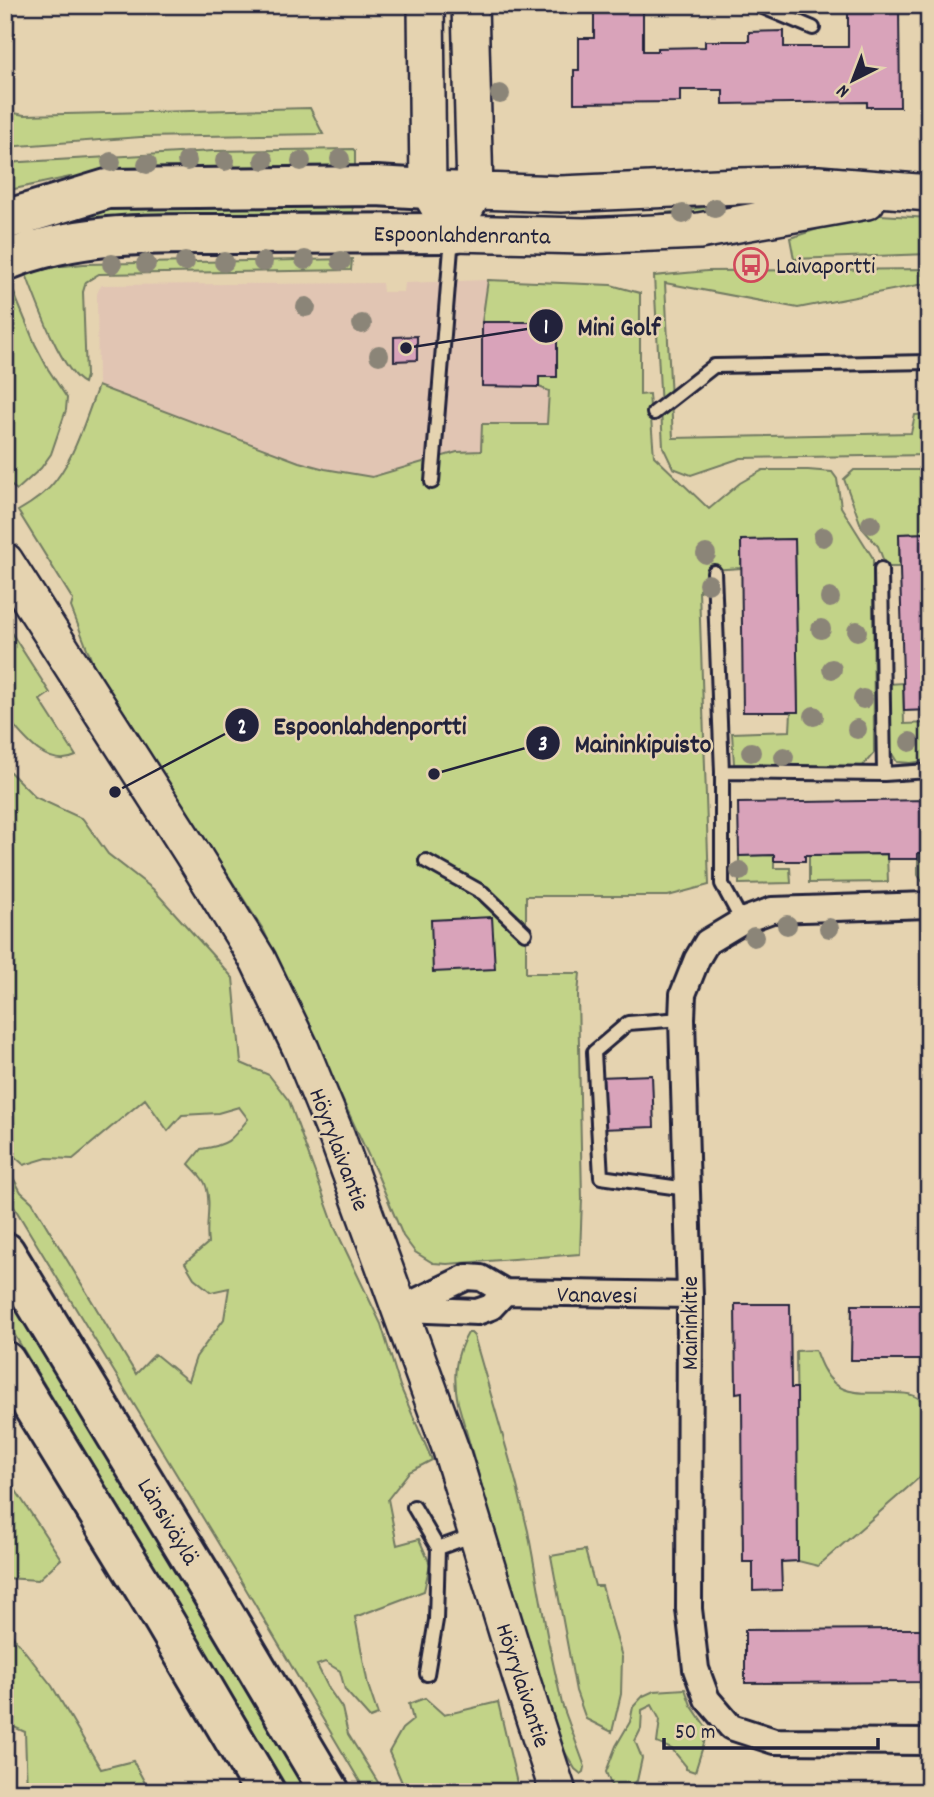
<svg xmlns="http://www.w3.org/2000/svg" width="934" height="1797" viewBox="0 0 934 1797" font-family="Dekko,sans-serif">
<rect width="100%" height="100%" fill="#e5d3b0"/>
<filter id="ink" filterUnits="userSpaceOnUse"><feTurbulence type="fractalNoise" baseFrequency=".0143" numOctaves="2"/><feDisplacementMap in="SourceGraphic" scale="14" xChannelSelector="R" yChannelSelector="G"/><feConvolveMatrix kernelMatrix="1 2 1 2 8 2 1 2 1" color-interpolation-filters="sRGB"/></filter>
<g filter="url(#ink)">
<path fill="#e1c5b3" d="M488,280L611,285L640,293V443L457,452L372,477L325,469L299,462L98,386L97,294L99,289L102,285L382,283L383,292H404L405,283Z"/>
<path fill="#c2d388" stroke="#727a62" stroke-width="2" d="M310,108L323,134L141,137L5,147V111L24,115Z
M353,149L355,151V177H70L5,191V163L213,151Z
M352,200L353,212L132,214L63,224L29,235L81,209Z
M748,201L750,212L558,229V217H637Z
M864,214L929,218V254L794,259L790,238Z
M352,259L351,270L99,274L86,282L83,292L86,376L84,383C62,373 35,298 26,274L54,267L84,264Z
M929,269V283L798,308L665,283L673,438L911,433L915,415L929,414V455L741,458L691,475L673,468L663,447L654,276L707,271Z
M488,280L611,285L640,293V395L649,394L654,456L709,509L740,483L763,470H808L832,472L837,479L841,507L873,558L874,753L862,767L734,764L732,733L790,731L791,712L798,711L795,539L741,540V568L711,570L712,593L699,590L709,885L668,896H526V973H580L578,994L582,1199L580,1254L447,1264L433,1263L415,1252L403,1236L378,1176L264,931L93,664L71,607L73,600L18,511C32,503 46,494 56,480C75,456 87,415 98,386L299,462L325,469L372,477L457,452L481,451L482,424H547L549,391L539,387V377L557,376V315H539V322H482Z
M5,293H14L35,344L48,369L67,398L66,410L51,454L41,468L17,490L5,481Z
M854,470H929V533L899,534V567H886L878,546L862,528L844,479Z
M5,623L50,693L40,700L76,756C46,770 22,735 5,715Z
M903,683L904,724L929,723V760L911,763L897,762L891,752L888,684Z
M5,767L35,797L83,819L108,854L153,889L233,978L241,1063L269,1075L289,1101L335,1228L381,1324L400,1386L432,1460L409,1472L388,1499L397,1545L419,1539L430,1564L424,1591L355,1617L368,1685L378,1715L370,1718L345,1690L340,1671L325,1662L317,1665L329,1689L342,1708L348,1734L384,1792H366L237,1574L5,1192V1163L21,1192L32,1202L136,1374L155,1354L188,1381L196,1357L224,1319L229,1288L211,1292L194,1278L185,1263L208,1243C205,1224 212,1204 206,1186C204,1178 194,1170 189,1164L201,1149C228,1145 231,1141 248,1119L239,1107L218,1113L182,1115L168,1131L145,1099L73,1159L47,1158L24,1165L5,1148Z
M918,853H929V881H922L918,875Z
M887,854L888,882L809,883V855Z
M774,855V868H790L791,883L739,884V856Z
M5,1286L25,1318L308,1792H290L5,1319Z
M468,1333H471L474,1336L516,1482L528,1531L548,1640L562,1704L585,1767L584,1772L581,1774L575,1769L559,1742L532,1661L458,1403C453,1378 454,1356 468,1333Z
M815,1350C820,1363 824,1374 834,1383C860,1406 913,1377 929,1409V1469L818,1566L798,1561L796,1351Z
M5,1474L61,1559L38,1580L5,1578Z
M585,1550L595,1586H602L622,1657L621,1694L612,1732L586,1719L576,1691L551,1556Z
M5,1626L52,1686L101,1769L133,1761L150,1792H27L25,1732L5,1723Z
M685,1689L691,1705L706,1727L704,1743L695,1772L686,1769V1766L672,1749L657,1743L660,1720L652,1705L642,1710L641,1729L635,1741L642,1758L637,1781L622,1789V1792H614L606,1772L616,1746L630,1722L633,1707L643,1696L654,1691Z
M425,1698L444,1715L498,1702L519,1792H406L389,1752L402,1729L413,1720L409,1704Z"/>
<path fill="#d9a3ba" stroke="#22223b" stroke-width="2" d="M594,5H643V51H658V48L705,47V41H749V32L784,31V47H848V5H892V7H899L900,107H867V102L723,104V90H680V102L574,103V70H579V38H594Z
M539,315H557V377H539V387L482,386V322H539Z
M417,336V360L394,361V337Z
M929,533V710L904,711L899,534Z
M795,539L798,712H743L741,540Z
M929,800V853H918V859H887V854L809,855H805V861H774V855L739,856L738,803Z
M492,917L495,969L433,972L431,920Z
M652,1075L654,1127L601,1129L599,1077Z
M735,1304H790L791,1388H797L798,1561L781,1562L782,1590L753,1591V1562H743L742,1392L736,1393Z
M852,1305H929V1360H851Z
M901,1629H929V1682L745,1683V1630Z"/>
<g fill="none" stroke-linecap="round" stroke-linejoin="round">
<g stroke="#22223b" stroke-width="18">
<path id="service" d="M758,5L813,28
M654,413L714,366L929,362
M432,482L452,236
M881,569L884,774
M714,572L722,772V884L742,921
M722,772L884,774L929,771
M426,861L483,893L525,933
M682,1019L628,1023L594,1052L601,1177L687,1189
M414,1507L438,1548
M427,1674L436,1620L438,1548L474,1535"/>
</g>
<g stroke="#22223b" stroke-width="30">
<path id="minor" d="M929,905L772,910L742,921L707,942L697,959L683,994L682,1019L690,1295L689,1609L696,1669L707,1699L731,1727L774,1741L929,1742
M400,1309L467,1277L481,1278L505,1292L690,1295
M404,1309L477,1312L491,1307L505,1292"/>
</g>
<g stroke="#22223b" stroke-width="40">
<path id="secondary" d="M426,5L428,189L439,208
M428,189L561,194L739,186L818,184L929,193
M464,211L475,191L470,5
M453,233L585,236L699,231L867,201
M5,561L192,853L258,960L301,1049L337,1137L451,1450L522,1681L558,1792"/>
</g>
<g stroke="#22223b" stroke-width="44">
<path id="primary" d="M5,220L107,189L376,186L428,189
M5,261C82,230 157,234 238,234C309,233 381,233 453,233"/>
</g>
<g stroke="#22223b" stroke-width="44">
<path id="motorway" d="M5,1252L210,1590L330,1792
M5,1361L163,1619L265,1792"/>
</g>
<use href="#service" stroke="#e5d3b0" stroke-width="12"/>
<use href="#minor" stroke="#e5d3b0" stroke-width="24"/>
<use href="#secondary" stroke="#e5d3b0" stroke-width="35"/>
<use href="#primary" stroke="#e5d3b0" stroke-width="38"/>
<use href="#motorway" stroke="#e5d3b0" stroke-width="38"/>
</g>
<g fill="#8b8578">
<circle cx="500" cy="94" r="10"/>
<circle cx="340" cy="159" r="10"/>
<circle cx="264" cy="160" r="10"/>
<circle cx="187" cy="161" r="10"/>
<circle cx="225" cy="161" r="10"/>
<circle cx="301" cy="161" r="10"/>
<circle cx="111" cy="162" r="10"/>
<circle cx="147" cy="164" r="10"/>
<circle cx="715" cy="208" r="10"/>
<circle cx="683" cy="214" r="10"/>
<circle cx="305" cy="260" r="10"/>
<circle cx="341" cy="261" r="10"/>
<circle cx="185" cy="262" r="10"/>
<circle cx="224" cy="262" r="10"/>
<circle cx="263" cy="262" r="10"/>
<circle cx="112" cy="264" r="10"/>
<circle cx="146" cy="264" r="10"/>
<circle cx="306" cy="307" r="10"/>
<circle cx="362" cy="324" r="10"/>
<circle cx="379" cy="355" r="10"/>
<circle cx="871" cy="524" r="10"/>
<circle cx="823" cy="537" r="10"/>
<circle cx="706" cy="554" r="10"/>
<circle cx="708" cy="584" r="10"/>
<circle cx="830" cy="598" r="10"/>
<circle cx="821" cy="629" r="10"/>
<circle cx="857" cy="631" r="10"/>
<circle cx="832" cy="669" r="10"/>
<circle cx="863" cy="699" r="10"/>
<circle cx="814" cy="716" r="10"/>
<circle cx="857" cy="729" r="10"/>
<circle cx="910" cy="742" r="10"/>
<circle cx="751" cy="752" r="10"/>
<circle cx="784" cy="757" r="10"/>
<circle cx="740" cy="871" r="10"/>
<circle cx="787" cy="925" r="10"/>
<circle cx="829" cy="928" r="10"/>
<circle cx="754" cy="937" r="10"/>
</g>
</g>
<defs>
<g id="bus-ring" transform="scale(1.75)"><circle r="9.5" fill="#e5d3b0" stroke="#d1495b" stroke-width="1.5"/><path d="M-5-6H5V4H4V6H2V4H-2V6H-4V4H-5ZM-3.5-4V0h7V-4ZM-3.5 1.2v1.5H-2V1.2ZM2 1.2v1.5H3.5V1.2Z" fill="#d1495b"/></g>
</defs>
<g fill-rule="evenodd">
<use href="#bus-ring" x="751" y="265"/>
</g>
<g text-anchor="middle" stroke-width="5" stroke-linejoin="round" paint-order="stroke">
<g font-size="24" fill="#22223b" stroke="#e5d3b0">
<text transform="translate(462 234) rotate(1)" y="8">Espoonlahdenranta</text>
<text transform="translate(340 1149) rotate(69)" y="8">Höyrylaivantie</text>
<text transform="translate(597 1294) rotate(1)" y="8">Vanavesi</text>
<text transform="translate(689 1323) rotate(-90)" y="8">Maininkitie</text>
<text transform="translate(169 1521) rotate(59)" y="8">Länsiväylä</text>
<text transform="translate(524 1685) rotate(72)" y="8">Höyrylaivantie</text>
</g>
<g font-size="24" fill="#22223b" stroke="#e5d3b0" text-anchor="start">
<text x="776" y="273">Laivaportti</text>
</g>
</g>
<path fill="none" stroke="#22223b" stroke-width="2.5" d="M406 348L546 326M115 792L242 725M434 774L543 743"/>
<g fill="#22223b" stroke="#e5d3b0" stroke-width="2.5">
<circle cx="406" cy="348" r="7"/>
<circle cx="115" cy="792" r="7"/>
<circle cx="434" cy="774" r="7"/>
<circle cx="546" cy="326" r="18"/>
<circle cx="242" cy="725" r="18"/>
<circle cx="543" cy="743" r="18"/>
</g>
<g font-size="21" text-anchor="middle" font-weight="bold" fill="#fff">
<text x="546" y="333">1</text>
<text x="242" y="733">2</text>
<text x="543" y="750">3</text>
</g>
<g font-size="26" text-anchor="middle" font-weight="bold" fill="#22223b" stroke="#e5d3b0" stroke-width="5" stroke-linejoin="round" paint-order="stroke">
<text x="619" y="335">Mini Golf</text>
<text x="370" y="734">Espoonlahdenportti</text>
<text x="643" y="752">Maininkipuisto</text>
</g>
<rect width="934" height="1797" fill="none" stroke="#e5d3b0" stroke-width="28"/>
<rect x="14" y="14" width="906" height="1769" fill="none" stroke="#22223b" stroke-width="2.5" filter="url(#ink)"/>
<g transform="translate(853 80) rotate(222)" stroke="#e5d3b0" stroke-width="5" paint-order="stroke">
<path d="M0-5L12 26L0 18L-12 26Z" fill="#22223b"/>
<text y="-10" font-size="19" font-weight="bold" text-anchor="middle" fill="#22223b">N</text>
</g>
<path d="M664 1738v10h214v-10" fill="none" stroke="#22223b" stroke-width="3.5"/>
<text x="675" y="1738" font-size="21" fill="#22223b" stroke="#e5d3b0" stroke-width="5" paint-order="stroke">50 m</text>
</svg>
